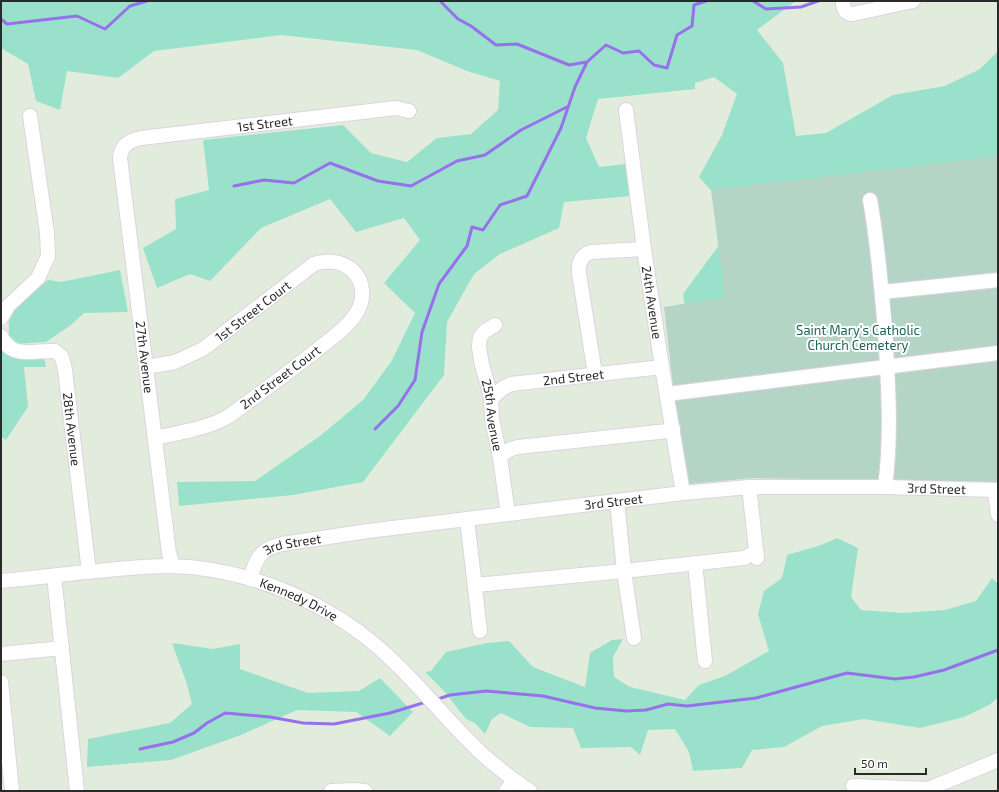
<svg xmlns="http://www.w3.org/2000/svg" width="999" height="792" viewBox="0 0 999 792" font-family="'Exo 2',sans-serif">
<rect width="100%" height="100%" fill="#e2ecdc"/>
<path fill="#9ae1cb" d="M1,1H796L757,30L783,63L796,136L826,133L893,95L945,86L980,69L998,51V178L768,290L686,317L683,294L723,240L731,213L699,177L722,135L737,94L714,77L695,83V89L598,99L586,138L599,167L626,164L630,196L564,202L559,228L500,254L474,274L447,322L444,375L363,482L293,495L179,506L177,482L255,481L320,436L363,400L391,362L415,313L384,283L420,240L404,218L356,232L330,199L261,228L210,281L190,274L157,288L143,248L176,229L175,199L209,190L203,140L343,125L371,153L407,162L437,138L471,134L498,110L500,81L467,71L417,50L281,35L154,51L118,78L67,71L60,110L36,101L28,64L1,48Z
M120,270L128,312L84,313L71,325L46,342L18,344L9,335V321L19,302L48,280L61,282Z
M1,345L44,358L46,367H24L28,407L6,440L1,437Z
M837,538L858,548L851,597L861,610L903,613L945,610L976,601L992,578L998,584V698L989,705L964,717L920,728L864,719L822,726L784,747L752,750L742,768L693,771L689,752L675,729L648,730L640,755L631,747L581,748L573,728L530,727L501,713L492,719L485,734L475,723L466,719L443,690L425,672L431,671L446,652L487,643L509,641L533,667L585,687L590,653L612,640L623,639L613,657L614,677L630,687L685,700L699,685L725,676L769,651L758,614L764,591L782,578L787,555L821,545Z
M172,643L213,649L240,644V669L308,693L359,691L380,678L413,712L390,736L356,712L297,710L241,735L171,760L87,767L88,739L170,723L192,704L187,684Z"/>
<path fill="#b4d5c6" d="M998,156V482L753,478L689,484L687,481L682,465L664,307L725,297L711,190Z"/>
<g fill="none" stroke-linecap="round" stroke-linejoin="round">
<path stroke="#9671eb" stroke-width="3" d="M440,1L458,19L471,26L496,45L517,44L569,65L587,62L606,45L623,53L639,51L654,65L667,68L677,35L692,26L694,5L706,1
M753,1L766,9L801,7L818,1
M1,19L7,24L77,16L105,29L130,6L147,1
M234,186L264,180L294,183L330,163L378,181L411,186L457,161L485,155L521,130L567,107
M375,429L398,406L415,380L422,332L439,284L467,246L472,227L483,230L500,205L527,196L561,128L575,87L587,62
M435,700L450,695L486,691L543,696L595,708L626,711L646,710L668,704L687,706L756,698L847,673L895,679L914,677L944,670L998,650
M140,749L173,742L194,733L207,723L225,713L270,717L303,723L334,724L390,713L426,702"/>
<g stroke="#e0d1e2" stroke-width="16">
<g id="minor">
<path d="M843,4C844,10 846,14 853,14L913,1"/>
<path id="s1" d="M626,110L644,249L662,367L683,493"/>
<path d="M870,200C878,243 881,286 885,330C888,382 892,435 885,487"/>
<path d="M882,292L998,280"/>
<path d="M1,318L8,306L38,278L48,256L47,233L30,116"/>
<path id="s2" d="M495,325L485,331L480,337L479,347L482,365L488,386L491,399L492,419L500,458L508,514"/>
<path id="s3" d="M1,336C11,360 35,350 55,351L62,357L65,370L89,572"/>
<path id="s4" d="M146,367L175,362L203,349L314,264C326,260 337,260 348,267C365,278 366,300 355,315C346,329 330,339 317,350C288,373 259,394 229,416C207,429 180,432 155,438"/>
<path d="M595,374L579,273C578,263 581,255 591,252L644,249"/>
<path d="M667,394L998,353"/>
<path id="s5" d="M491,399L503,388L511,384L662,367"/>
<path d="M500,458C505,451 510,449 518,447L668,431L673,429"/>
<path d="M749,487L757,558"/>
<path d="M995,491L998,515"/>
<path d="M617,501L624,571L634,638"/>
<path d="M467,519L480,631"/>
<path d="M695,563L705,661"/>
<path id="s6" d="M173,566L169,553L120,158C121,145 129,141 141,138L396,108L409,111"/>
<path d="M54,576L77,791"/>
<path id="s7" d="M250,579C256,558 260,549 282,544L368,531L508,514L683,493L749,487H885L998,490"/>
<path id="s8" d="M1,581C36,578 72,573 107,570C128,568 150,566 171,566C250,568 334,604 391,659C423,689 450,724 482,754C497,767 513,780 530,791"/>
<path d="M475,585L624,571L744,558L756,552"/>
<path d="M1,654L62,648"/>
<path d="M1,682L12,791"/>
<path d="M853,786L928,789L998,760"/>
<path d="M331,791L354,790L365,791"/>
<path d="M506,791L514,780"/>
</g>
</g>
<use href="#minor" stroke="#fff" stroke-width="14"/>
</g>
<g text-anchor="middle" stroke-width="4" stroke-linejoin="round" paint-order="stroke">
<g font-size="13" fill="#2a2a2a" stroke="#fff">
<text dy="5" stroke="none"><textPath href="#s6" startOffset="568">1st Street</textPath></text>
<text dy="5" stroke="none"><textPath href="#s1" startOffset="194">24th Avenue</textPath></text>
<text dy="5" stroke="none"><textPath href="#s4" startOffset="123">1st Street Court</textPath></text>
<text transform="translate(145 357) rotate(83)" y="5">27th Avenue</text>
<text transform="translate(280 377) rotate(-37)" y="5">2nd Street Court</text>
<text dy="5" stroke="none"><textPath href="#s5" startOffset="88">2nd Street</textPath></text>
<text dy="5" stroke="none"><textPath href="#s2" startOffset="99">25th Avenue</textPath></text>
<text dy="5" stroke="none"><textPath href="#s3" startOffset="143">28th Avenue</textPath></text>
<text dy="5" stroke="none"><textPath href="#s7" startOffset="709">3rd Street</textPath></text>
<text dy="5" stroke="none"><textPath href="#s7" startOffset="385">3rd Street</textPath></text>
<text dy="5" stroke="none"><textPath href="#s7" startOffset="61">3rd Street</textPath></text>
<text dy="5" stroke="none"><textPath href="#s8" startOffset="304">Kennedy Drive</textPath></text>
</g>
<g font-size="13" fill="#1c6558" stroke="#fff">
<text x="858" y="335">Saint Mary's Catholic<tspan x="858" dy="15">Church Cemetery</tspan></text>
</g>
</g>
<rect width="999" height="792" fill="none" stroke="#2a2a2a" stroke-width="4"/>
<path d="M855 768v6h71v-6" fill="none" stroke="#2a2a2a" stroke-width="2"/>
<text x="861" y="768" font-size="12" fill="#2a2a2a" stroke="#ffffff" stroke-width="3" paint-order="stroke">50 m</text>
</svg>
